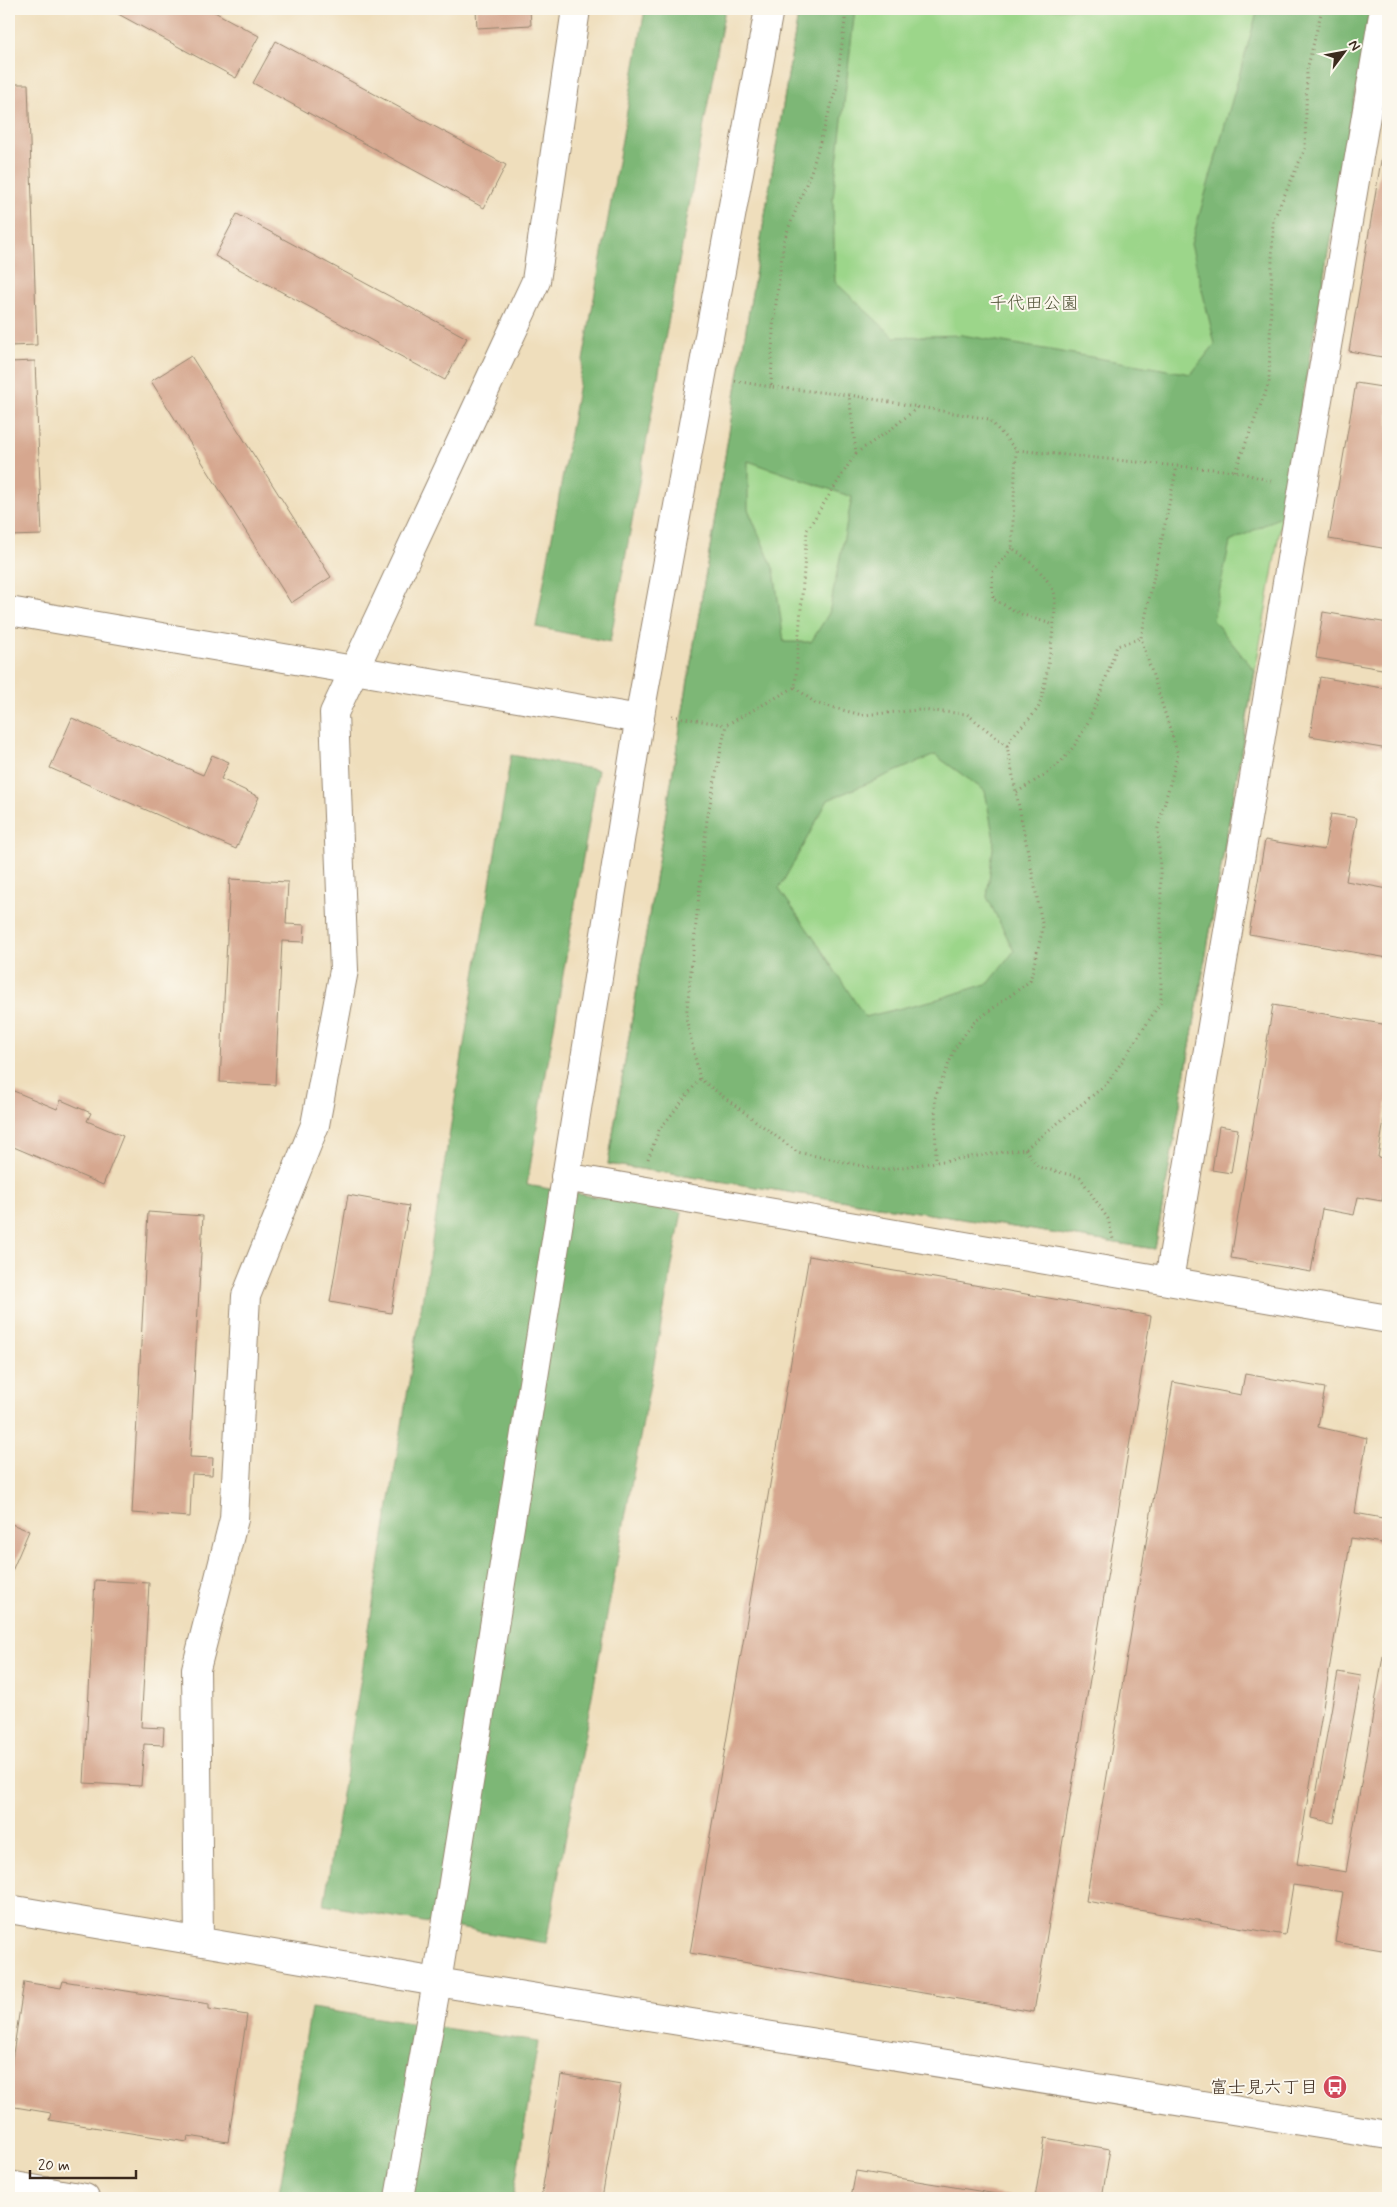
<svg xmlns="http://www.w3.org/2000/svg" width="1397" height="2207" viewBox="0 0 1397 2207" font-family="Mynerve,'Klee One',sans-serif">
<rect width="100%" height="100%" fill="#fbf7ec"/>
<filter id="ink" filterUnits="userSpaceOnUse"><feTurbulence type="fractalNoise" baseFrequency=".02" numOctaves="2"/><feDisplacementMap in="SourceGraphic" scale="10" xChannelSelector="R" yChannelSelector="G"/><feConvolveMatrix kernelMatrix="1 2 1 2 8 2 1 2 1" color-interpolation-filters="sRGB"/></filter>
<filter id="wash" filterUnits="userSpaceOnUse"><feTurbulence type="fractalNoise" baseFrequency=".0096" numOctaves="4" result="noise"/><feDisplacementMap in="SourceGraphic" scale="20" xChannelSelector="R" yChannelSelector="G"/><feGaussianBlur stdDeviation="1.12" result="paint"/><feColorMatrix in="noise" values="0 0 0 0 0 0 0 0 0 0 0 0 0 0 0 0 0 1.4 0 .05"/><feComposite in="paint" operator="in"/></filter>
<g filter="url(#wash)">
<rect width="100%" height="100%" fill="#efdebc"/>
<path fill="#9cd68a" stroke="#6c8054" d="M799,9H1370L1155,1249L608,1164Z"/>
<path fill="#7db776" stroke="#5c704a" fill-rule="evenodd" d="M645,9H725L610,642L536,627Z
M799,9H855L833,198L835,282L894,337L962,335L1191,374L1215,344L1191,244L1258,9H1370L1282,516L1230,542L1213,620L1255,671L1155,1249L608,1164ZM748,461L852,497L829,613L811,642H784L774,570L748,509ZM935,755L985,791L994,840L987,897L1014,951L989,983L938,999L865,1017L815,940L779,889L828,800Z
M511,755L598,770L527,1185L682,1212L546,1943L324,1905Z
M311,2008L538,2042L513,2198H278Z"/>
<g id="blocks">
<path fill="#d6a78f" d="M109,9H209L259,36L236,78Z
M476,9H530L531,25L477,28Z
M276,41L506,165L484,208L253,83Z
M9,84H28L37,345L9,346Z
M1387,125H1388V358L1349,351Z
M237,214L467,338L445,380L215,256Z
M191,356L331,577L291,603L151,381Z
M35,361L42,535L9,536V362Z
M1356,383L1388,388V549L1329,539Z
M1323,612L1388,623V670L1316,658Z
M1320,677L1388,689V749L1310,736Z
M72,718L203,775L212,755L229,762L221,779L259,797L236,849L50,768Z
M1331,814L1357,818L1346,881L1388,889V958L1249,934L1265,840L1324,850Z
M230,879L288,882L286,924L305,925L304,942L282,941L275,1085L220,1082Z
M1273,1005L1388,1025V1096L1378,1157L1388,1159L1382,1201L1358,1197L1354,1215L1322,1209L1311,1272L1231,1258Z
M9,1089L57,1109L61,1100L91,1113L87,1121L123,1136L103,1185L9,1145Z
M1219,1126L1238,1129L1231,1173L1212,1170Z
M348,1195L409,1206L391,1313L330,1302Z
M148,1212L203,1216L190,1457L213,1458L212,1475L192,1474L190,1517L132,1513Z
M809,1256L1151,1316L1034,2012L690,1953Z
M1245,1374L1325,1388L1318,1427L1367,1438L1355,1513L1388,1519V1544L1351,1538L1297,1864L1346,1872L1388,1627V1951L1335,1942L1343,1892L1293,1885L1285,1935L1086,1901L1173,1382L1241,1395Z
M9,1523L29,1531L9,1578Z
M95,1580L149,1583L141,1727L164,1728L163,1745L144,1744L141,1786L84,1783Z
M1338,1672L1361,1676L1334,1823L1312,1818Z
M63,1981L209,2004V2009L247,2015L228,2142L188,2136L187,2142L49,2120L51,2113L9,2106V2080L24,1982L61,1988Z
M561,2075L621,2085L602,2198H541Z
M1045,2138L1110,2149L1102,2198H1035Z
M856,2171L1009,2196V2198H851Z"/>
</g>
</g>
<g filter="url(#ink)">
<use href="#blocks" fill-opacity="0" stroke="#95846d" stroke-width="1"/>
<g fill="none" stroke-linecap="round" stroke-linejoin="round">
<g stroke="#95846d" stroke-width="30">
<path id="minor" d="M9,611L640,719
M565,1177L1388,1319
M1169,1280L1384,9
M9,1909L437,1982L1388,2135
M199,1941L196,1669L234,1519L246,1296L315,1125L344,970L334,713L536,281L576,9
M9,2185L85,2198
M399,2198L437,1982L643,697L769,9"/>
</g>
<path stroke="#95846d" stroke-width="3" stroke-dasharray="1 4" stroke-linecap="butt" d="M845,9V21L836,89L812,169L784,240L773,327L771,387L849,395L856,453L807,530L795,687L726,725L707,819L686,1018L700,1079L797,1152L882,1170L1025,1149L1107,1084L1161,1002V891L1158,828L1178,754L1141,638L1177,466L1235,471L1271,481
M735,381L771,387
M849,395L989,419L1016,450L1177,466
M856,453L890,430L918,407
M1235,471L1269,383L1273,221L1305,149L1307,70L1322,9
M1012,548L992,573L993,599L1021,614L1054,625
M795,687L815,703L862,715L920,710L967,714L1007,746L1043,928L1030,981L973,1023L955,1048L935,1098L936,1162
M672,716L726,725
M1007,746C1016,728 1028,723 1038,708C1045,696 1059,603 1054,592C1044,572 1029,560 1012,548L1016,450
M1017,792C1030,784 1044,776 1056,766C1088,739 1103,685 1117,646L1141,638
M1025,1149L1038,1167L1080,1177L1108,1219L1113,1239
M648,1159L659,1130L700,1079"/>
<use href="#minor" stroke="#fff" stroke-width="28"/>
</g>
</g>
<defs>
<g id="bus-disc" transform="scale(1.25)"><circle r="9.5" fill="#d1495b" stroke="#fbf7ec"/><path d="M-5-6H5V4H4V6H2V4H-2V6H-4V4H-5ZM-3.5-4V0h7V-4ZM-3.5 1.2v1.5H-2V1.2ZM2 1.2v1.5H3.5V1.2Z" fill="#fff"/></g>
</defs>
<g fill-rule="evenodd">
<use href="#bus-disc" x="1335" y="2087"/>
</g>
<g text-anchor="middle" stroke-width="4" stroke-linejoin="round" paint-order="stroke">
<g font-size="18" fill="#535539" stroke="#fbf7ec">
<text x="1034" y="309">千代田公園</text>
</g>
<g font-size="18" fill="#3b2a1e" stroke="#fbf7ec" text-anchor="end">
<text x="1318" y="2093">富士見六丁目</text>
</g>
</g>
<rect width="1397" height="2207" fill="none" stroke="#fbf7ec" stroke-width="30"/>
<g transform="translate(1344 52) rotate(58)" stroke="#fbf7ec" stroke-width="4" paint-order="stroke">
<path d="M0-4L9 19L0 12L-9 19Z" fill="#3b2a1e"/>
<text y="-8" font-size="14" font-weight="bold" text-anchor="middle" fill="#3b2a1e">N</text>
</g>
<path d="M30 2170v8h106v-8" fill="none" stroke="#3b2a1e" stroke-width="2.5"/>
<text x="38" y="2170" font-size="15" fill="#3b2a1e" stroke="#fbf7ec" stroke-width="4" paint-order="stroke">20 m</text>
</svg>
